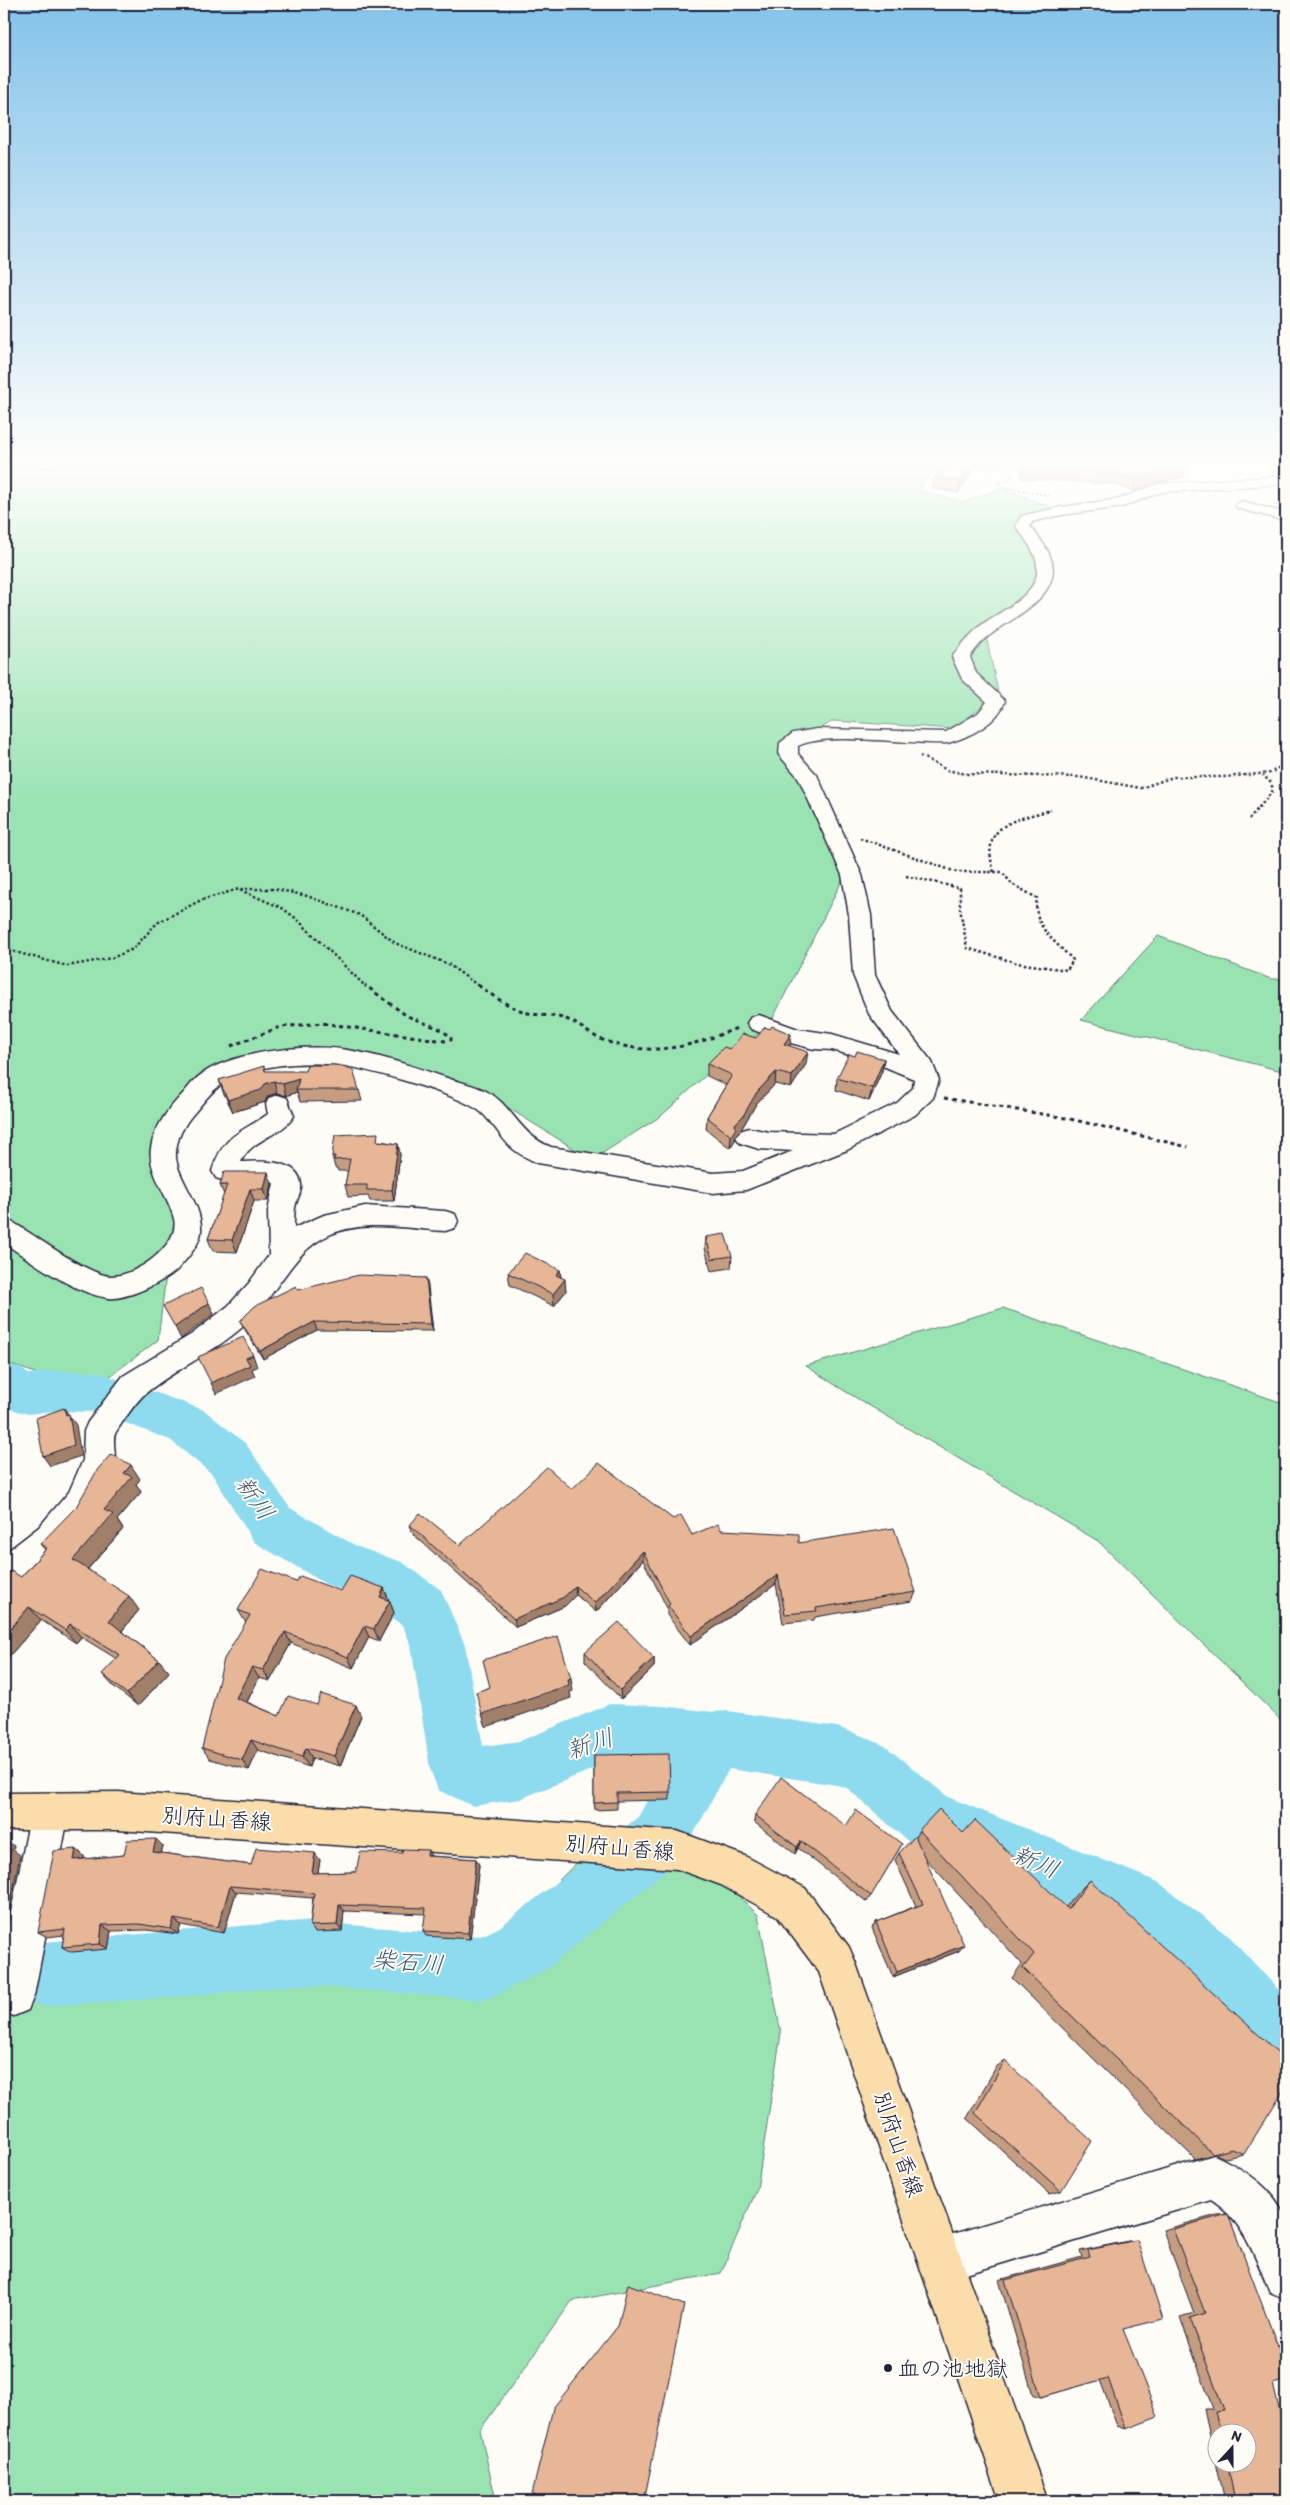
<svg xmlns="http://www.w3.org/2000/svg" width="1290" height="2505" viewBox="0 0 1290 2505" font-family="Itim,'Klee One',sans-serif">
<rect width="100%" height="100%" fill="#fdfcf7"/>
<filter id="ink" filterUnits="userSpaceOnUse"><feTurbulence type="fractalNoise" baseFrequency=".02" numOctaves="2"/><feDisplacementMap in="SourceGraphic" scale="10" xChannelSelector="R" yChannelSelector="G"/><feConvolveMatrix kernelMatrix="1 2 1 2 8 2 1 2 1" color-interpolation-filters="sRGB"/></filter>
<g filter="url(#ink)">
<path fill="#99e3b2" stroke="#5e8276" d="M4,458H1036L1000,467L930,473L919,491L964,502L1002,488L1061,511L1024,524L1046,573L986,636L998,692L955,729L833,721L794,744L801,775L845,875L770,1024L704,1077L661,1116L598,1156L584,1155L478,1089L339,1051L231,1064L161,1129L176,1209L177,1235L167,1266L158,1340L89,1392L4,1362Z
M1158,936L1271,979H1286V1072L1081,1020Z
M1003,1308L1286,1404V1725L1098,1541L843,1390L806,1366Z
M596,1844L700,1858L758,1915L781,2033L757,2189L721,2273L572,2301L480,2430L496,2501H4V1992L465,1972Z"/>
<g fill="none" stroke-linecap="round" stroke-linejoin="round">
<path fill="#8edaee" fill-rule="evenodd" d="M4,1362L21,1368L28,1374L53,1371L98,1372L204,1410L246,1444L290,1508L358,1547L402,1562L441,1590L465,1645L483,1746L520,1741L610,1704L662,1706L713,1712L728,1711L837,1727L865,1737L885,1746L948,1797L1158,1882L1231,1938L1286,1998V2090L1263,2080L1241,2045L1187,1982L1114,1926L964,1862L910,1843L847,1788L837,1785L729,1769L680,1859L544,1971L485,2000L302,1985L164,1998L44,2006L4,1998V1934L44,1942L302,1921L481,1936L500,1927L638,1817L668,1764L610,1762L520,1799L473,1806L438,1790L430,1769L411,1645L403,1626L367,1599L326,1584L254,1542L212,1474L170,1440L97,1412L53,1411L28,1414L4,1407Z"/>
<g stroke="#22223b" stroke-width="3">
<path id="minor" d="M28,458H70L68,461C53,465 39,472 28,458Z
M1286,476V484L1161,492L1122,507L1061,515L1032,522L1030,526C1036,534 1044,543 1048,552C1068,590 1022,612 997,630C986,637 977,646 970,657L976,673L1005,701C998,723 969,737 948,743C911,745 826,731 798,746V754L817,775L862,875L871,915L875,975L892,1011L932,1062L939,1080L933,1098L915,1115L847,1150L746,1190L713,1193L538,1163C502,1148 506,1137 482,1113C463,1095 368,1069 339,1065C300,1061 251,1064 218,1087C209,1094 202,1104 195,1112C184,1124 175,1141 176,1157C178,1181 203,1204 201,1232C200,1245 185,1261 177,1270C164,1282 126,1300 108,1298C73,1293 33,1262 4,1243V1220L14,1223C36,1236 85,1273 109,1276C127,1277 148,1264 160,1252C168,1244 177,1232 174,1219C169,1196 147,1172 151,1148C154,1129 165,1113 178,1099C185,1092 191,1083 198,1077C227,1052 304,1044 341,1049C377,1054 412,1066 447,1078C459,1082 474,1085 486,1091C513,1105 518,1134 551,1147L713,1173L743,1171L793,1151L759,1149L740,1143L736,1137L740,1131L749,1128L769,1132L834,1134L897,1103L913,1088L914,1079L871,1061L832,1050L814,1049L783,1041L751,1029L747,1023L751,1017L759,1015L798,1029L832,1034L899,1054L869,1014L853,975L849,915L842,875L798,777L779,755L780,743L793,733L817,729L946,732L978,713L987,702L962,679L952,657C962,644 971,633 984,623C1009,606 1051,589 1033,552C1029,543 1021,534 1016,526L1021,516L1061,507L1119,499L1158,484Z
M1242,501L1286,513V521L1237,508L1235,505Z
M278,1095L287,1098L294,1116C281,1137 251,1138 241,1162C259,1161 300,1158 301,1185C302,1193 296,1200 295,1208C294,1215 294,1222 294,1228L324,1215L365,1206L445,1211L455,1214L458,1221L455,1228L445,1231C408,1229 364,1219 329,1235C291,1252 278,1294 248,1322C218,1351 178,1367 146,1393C135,1402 124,1420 116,1432C111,1440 117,1453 114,1462C101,1505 73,1539 38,1567C27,1576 17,1585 4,1589V1554L39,1527L69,1492L83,1460L84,1431L88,1422L123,1376L192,1334L228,1306L249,1283L269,1255L268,1211L274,1183L265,1181L231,1183L216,1178L212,1171C224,1133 240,1134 268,1114L266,1104L269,1098Z
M50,1793L63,1799L69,1812L34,1996L28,2010L14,2016L4,2012V1947L31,1812L37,1799Z
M1214,2155C1241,2167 1282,2192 1286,2225C1290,2248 1286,2275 1286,2299L1270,2292C1255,2257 1244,2221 1211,2200L940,2282L924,2276L918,2260L924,2244L940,2238Z"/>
</g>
<g stroke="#22223b" stroke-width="3">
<path id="major" d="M118,1792L677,1831L745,1856L805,1888L849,1947L855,1961L1048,2501H1000L819,1972L777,1916L721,1885L677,1869L118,1830H4V1793Z"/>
</g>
<path stroke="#22223b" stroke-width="2" stroke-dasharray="2 2" stroke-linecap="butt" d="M1012,472V477L998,483L999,486L1051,496"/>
<path stroke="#22223b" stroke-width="2.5" stroke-dasharray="2.5 2.5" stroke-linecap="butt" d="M920,756L947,770L966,774L1079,777L1141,788L1173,777H1224L1270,773L1286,763
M1249,819L1272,792V784L1263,775
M860,838L956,872H994C979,824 1014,820 1051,810
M906,876L960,888V908L967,948L1017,963L1067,970L1073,960C1055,941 1032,927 1037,898L1012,884L1002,872H994
M240,890L282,908L297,919L366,987
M4,949L67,966L112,958L133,949L157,923L201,900L239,889H276L307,896L360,915L395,943L448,964L480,987"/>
<path stroke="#22223b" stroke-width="3" stroke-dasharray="4 4" stroke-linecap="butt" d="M478,985C494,997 509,1007 528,1013C539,1016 552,1015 563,1018C577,1022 589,1035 603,1040C652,1058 691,1047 737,1028
M231,1046L280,1027L322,1023L445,1041L451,1040V1037L440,1029L407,1016L365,985
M944,1098L1066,1118L1188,1147"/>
<use href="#minor" fill="#fdfcf7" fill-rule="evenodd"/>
<use href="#major" fill="#faddab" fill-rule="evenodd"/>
</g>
<path fill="#c69d81" stroke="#22223b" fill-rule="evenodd" d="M981,458L958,493L931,488L933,478Z
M1023,465L1184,477L1157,482L1134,491L1113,484L1022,479L1021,476Z
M790,1046L806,1064L791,1088L775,1084L756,1104L742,1128L736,1135L735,1140L730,1148L706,1129L707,1117L726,1085L707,1076V1064L730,1049Z
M855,1056L884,1059L882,1071L869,1101L836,1090L837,1078Z
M265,1071L359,1090L362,1101L300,1102L297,1092L286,1096L277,1093L268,1096L265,1102L233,1112L223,1092L219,1080Z
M380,1141L398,1144L400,1155L394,1201H370L368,1196L348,1197L345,1185L348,1171H338L337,1168H335L332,1156Z
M272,1184L268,1201H254L237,1252L213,1251L208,1239L224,1195L220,1185Z
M706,1237L732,1256L731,1268L711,1271L705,1248Z
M560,1270L561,1277L566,1291L554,1306L510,1285L508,1273Z
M426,1278L433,1331L317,1330L263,1359L244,1328L240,1321L298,1290Z
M140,1479L136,1484L141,1492L117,1520L123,1529L88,1569L139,1610L122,1631L159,1660L169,1672L138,1706L113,1686L102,1674L117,1659L81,1637L76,1643L41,1620L4,1662L21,1577L45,1550L40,1544Z
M572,1489L692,1535L721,1530L799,1543L916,1592L912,1601L815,1617L814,1620L783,1623L776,1584L690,1645L667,1615V1608L643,1560L596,1612L576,1595L565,1606L516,1627L413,1534L410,1525L460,1545Z
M296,1582L341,1591L384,1588L394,1613L379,1641L369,1637L353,1668L291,1643L270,1681L259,1678L247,1702L279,1716L317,1705L361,1716L340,1766L312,1758L309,1767L258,1750L249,1770L210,1759L202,1748L246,1623L238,1610Z
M585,1652L654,1658V1667L621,1699L585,1661Z
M594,1755L670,1792V1800L617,1801V1809L595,1810L594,1803Z
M755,1815L846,1826L902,1844L867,1902L798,1848L795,1854L754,1822Z
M919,1830L963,1833L1066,1907L1078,1892L1090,1880L1244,2154L1225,2158L1215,2154L1195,2159L1012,1978L1022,1964L925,1858L959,1951L893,1977L872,1928L876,1922L916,1906L895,1860L899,1853L916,1836Z
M163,1846L161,1853L251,1865L320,1860L318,1873L356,1872L431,1856L476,1859L479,1865L470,1939L426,1936L423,1931L426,1914L344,1911L342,1931L315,1932L310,1926L313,1898L236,1892L224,1933L181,1925L178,1934L147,1930L111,1931L108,1949L71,1952L62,1947L64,1935L47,1937L38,1932L76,1849L84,1856V1859L124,1855Z
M1005,2061L1061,2191L1050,2194L967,2118L996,2067Z
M1228,2214L1273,2384L1286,2501H1225L1204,2409H1213L1180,2317L1194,2313L1163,2230L1217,2215ZM1218,2432H1248V2462H1218Z
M1137,2240L1123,2329L1126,2429L1117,2426L1100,2380L1041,2397L1033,2395L999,2280L1082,2257L1080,2251L1128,2241Z"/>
<path fill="#a17f69" stroke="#22223b" d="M976,458H981L958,493L960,482Z
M1188,467L1184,477L1157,482L1134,491L1136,480L1160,472Z
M791,1034L790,1046L784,1044Z
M808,1052L806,1064L791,1088L792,1076Z
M884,1059L882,1071L869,1101L872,1088Z
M776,1072L775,1084L756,1104L742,1128L736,1135L735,1140L730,1148L731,1136L735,1124L757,1092Z
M299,1079L296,1090L297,1092L286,1096L283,1084Z
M274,1081L277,1093L268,1096L265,1102L233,1112L228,1100L265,1084Z
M398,1144L400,1155L394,1201L392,1190Z
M268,1172L272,1184L268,1201L264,1189Z
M250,1189L254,1201L237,1252L232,1240Z
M560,1270L561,1281L556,1275Z
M426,1278L428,1286L433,1331L431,1324Z
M565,1279L566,1291L554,1306L553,1294Z
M209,1303L214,1314L181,1339L175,1327Z
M314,1322L317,1330L263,1359L260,1351Z
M253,1355L257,1367L252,1369L255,1376L216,1394L211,1383L246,1358Z
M64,1408L76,1425L81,1456L50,1466L43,1456L66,1415Z
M131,1465L140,1479L136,1484L141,1492L117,1520L123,1529L84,1573L73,1560L104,1510L124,1473Z
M643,1551V1560L596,1612L595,1603Z
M778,1575L776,1584L690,1645L691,1636Z
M575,1586L576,1595L565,1606L516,1627L514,1619Z
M384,1588L389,1601L380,1597Z
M129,1596L139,1610L119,1634L109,1621Z
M390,1601L394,1613L379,1641L374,1629Z
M29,1607L41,1620L4,1662V1636Z
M70,1624L81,1637L76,1643L65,1630Z
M364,1626L369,1637L353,1668L348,1657Z
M285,1632L291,1643L270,1681L263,1670Z
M654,1658V1667L621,1699L620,1690Z
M159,1660L169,1672L138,1706L127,1694Z
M252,1667L259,1678L243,1709L236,1698Z
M571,1678L573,1691L570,1692L571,1698L486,1727L482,1714Z
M356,1705L361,1716L340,1766L334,1756Z
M251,1740L258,1750L249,1770L242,1760Z
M306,1748L312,1758L309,1767L302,1757Z
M4,1839L14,1846L13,1850L20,1855L7,1922L4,1921Z
M156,1839L163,1846L160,1859L153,1852Z
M801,1841L798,1848L795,1854L797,1847Z
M76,1849L84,1856L82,1866L74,1860Z
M428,1850L431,1856H427Z
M315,1853L320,1860L317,1879L312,1873Z
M476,1859L479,1865L470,1939L468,1933Z
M230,1886L236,1892L224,1933L218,1927Z
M339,1905L344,1911L342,1931L337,1925Z
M174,1919L181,1925L178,1934L171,1929Z
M102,1925L111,1931L108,1949L100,1944Z
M964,1945L959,1951L893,1977L897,1972Z"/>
<path fill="#e6b696" stroke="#22223b" d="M958,458H976L960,482L933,478Z
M1048,458H1176L1188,467L1160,472L1136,480L1115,473L1024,469L1023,465Z
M772,1026L791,1034L784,1044L808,1052L792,1076L776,1072L757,1092L743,1116L735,1124L736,1128L731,1136L707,1117L732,1075L707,1064L724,1047L730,1049L743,1034L756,1038L765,1027L770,1029Z
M857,1051L884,1059L872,1088L837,1078L849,1054L855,1056Z
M307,1065H335L353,1070L359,1090H296L299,1079L283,1084L274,1081L265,1084L261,1090L228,1100L219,1080L264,1066L265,1071H305Z
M378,1133L377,1141L398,1144L392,1190H367V1185H345L350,1159L334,1160L335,1156H332L335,1135Z
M224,1172H268L264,1189H250L232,1240L208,1239L227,1185H220Z
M725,1234L732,1256L712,1259L706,1237Z
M525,1253L560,1270L556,1275L565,1279L553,1294L508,1273Z
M359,1275L426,1278L431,1324L314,1322L260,1351L240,1321L255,1306L296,1286L298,1290Z
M201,1288L209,1303L175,1327L163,1306Z
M243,1337L253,1355L246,1358L250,1365L211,1383L198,1357Z
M64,1408L66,1415L69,1414L74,1445L43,1456L36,1418Z
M111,1454L131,1465L124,1473L132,1477L104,1510L113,1514L73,1560L129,1596L109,1621L159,1660L127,1694L102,1674L120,1655L70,1624L65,1630L29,1607L4,1636V1578L11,1571L21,1577L47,1548L40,1544L76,1507L98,1469Z
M599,1463L673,1519L681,1515L692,1535L718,1524L721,1530L799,1534V1543L894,1528L916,1592L816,1608L817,1611L785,1614L778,1575L691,1636L668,1606L670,1604L643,1551L595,1603L575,1586L564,1597L514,1619L410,1525L420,1513L460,1545L547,1467L572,1489Z
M262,1569L296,1582L300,1576L341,1591L350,1576L384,1588L380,1597L390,1601L374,1629L364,1626L348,1657L285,1632L263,1670L252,1667L236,1698L279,1716L288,1696L317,1705L321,1694L356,1705L334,1756L306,1748L302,1757L251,1740L242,1760L202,1748L224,1659L250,1615L238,1610Z
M619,1622L654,1658L620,1690L585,1652Z
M558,1636L571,1678L568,1679L569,1685L482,1714L476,1692L490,1687L483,1660Z
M669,1754L670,1792L617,1793V1802L594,1803V1755Z
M781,1777L846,1826L856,1810L902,1844L871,1896L801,1841L797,1847L755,1815Z
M939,1809L963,1833L975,1820L1068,1909L1090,1880L1286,2060V2086L1244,2154L1232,2149L1213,2154L1023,1968L1034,1954L919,1830Z
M915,1836L964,1945L897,1972L876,1922L923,1904L899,1853Z
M156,1839L153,1852L251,1865L256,1848L315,1853L312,1873L356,1872L360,1852L402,1853L403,1849L428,1850L427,1856L476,1859L468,1933L423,1931L426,1908L339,1905L337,1925L310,1926L314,1893L230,1886L218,1927L174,1919L171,1929L139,1924L102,1925L100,1944L62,1947L65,1929L38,1932L54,1851L76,1849L74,1860L124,1855L127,1840Z
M4,1849H11L4,1882Z
M1005,2061L1092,2141L1061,2191L975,2113Z
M1228,2214L1286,2368V2380L1273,2384L1286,2437V2501H1235L1227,2462H1248V2432H1220L1215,2412L1224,2411L1190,2318L1205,2313L1173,2229Z
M1137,2240L1163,2319L1123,2329L1158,2417L1126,2429L1108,2378L1041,2397L1005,2280L1090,2257L1088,2250Z
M628,2284L684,2305L644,2501H551L532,2494L553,2408L618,2326Z"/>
</g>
<linearGradient id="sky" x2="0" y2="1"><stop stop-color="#84c3ea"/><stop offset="0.57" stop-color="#fefefb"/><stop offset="1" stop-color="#fefefb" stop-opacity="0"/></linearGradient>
<rect width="1290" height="809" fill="url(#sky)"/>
<circle fill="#22223b" stroke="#fdfcf7" stroke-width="2" cx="888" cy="2368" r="5"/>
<g text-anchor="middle" stroke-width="4" stroke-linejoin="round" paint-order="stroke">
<g font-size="22" fill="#22223b" stroke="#fdfcf7">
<text transform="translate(217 1818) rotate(4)" y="8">別府山香線</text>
<text transform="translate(620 1847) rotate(5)" y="8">別府山香線</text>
<text transform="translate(899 2144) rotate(71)" y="8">別府山香線</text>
</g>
<g font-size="22" fill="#22223b" stroke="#fdfcf7" text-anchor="start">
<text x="898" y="2376">血の池地獄</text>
</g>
<g font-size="24" font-style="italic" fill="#425971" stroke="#fdfcf7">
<text transform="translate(255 1498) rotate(55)" y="8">新川</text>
<text transform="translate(590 1744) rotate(-18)" y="8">新川</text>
<text transform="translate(1036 1862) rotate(23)" y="8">新川</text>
<text transform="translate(408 1962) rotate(5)" y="8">柴石川</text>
</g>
</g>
<rect width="1290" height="2505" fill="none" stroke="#fdfcf7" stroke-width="20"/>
<rect x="10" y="10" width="1270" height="2485" fill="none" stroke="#22223b" stroke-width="2" filter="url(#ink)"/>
<g transform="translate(1232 2448) rotate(21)"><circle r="24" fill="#fdfcf7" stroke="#a5a5ac"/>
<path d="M0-4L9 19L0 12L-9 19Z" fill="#22223b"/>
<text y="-8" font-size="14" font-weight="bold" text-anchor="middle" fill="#22223b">N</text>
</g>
</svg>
